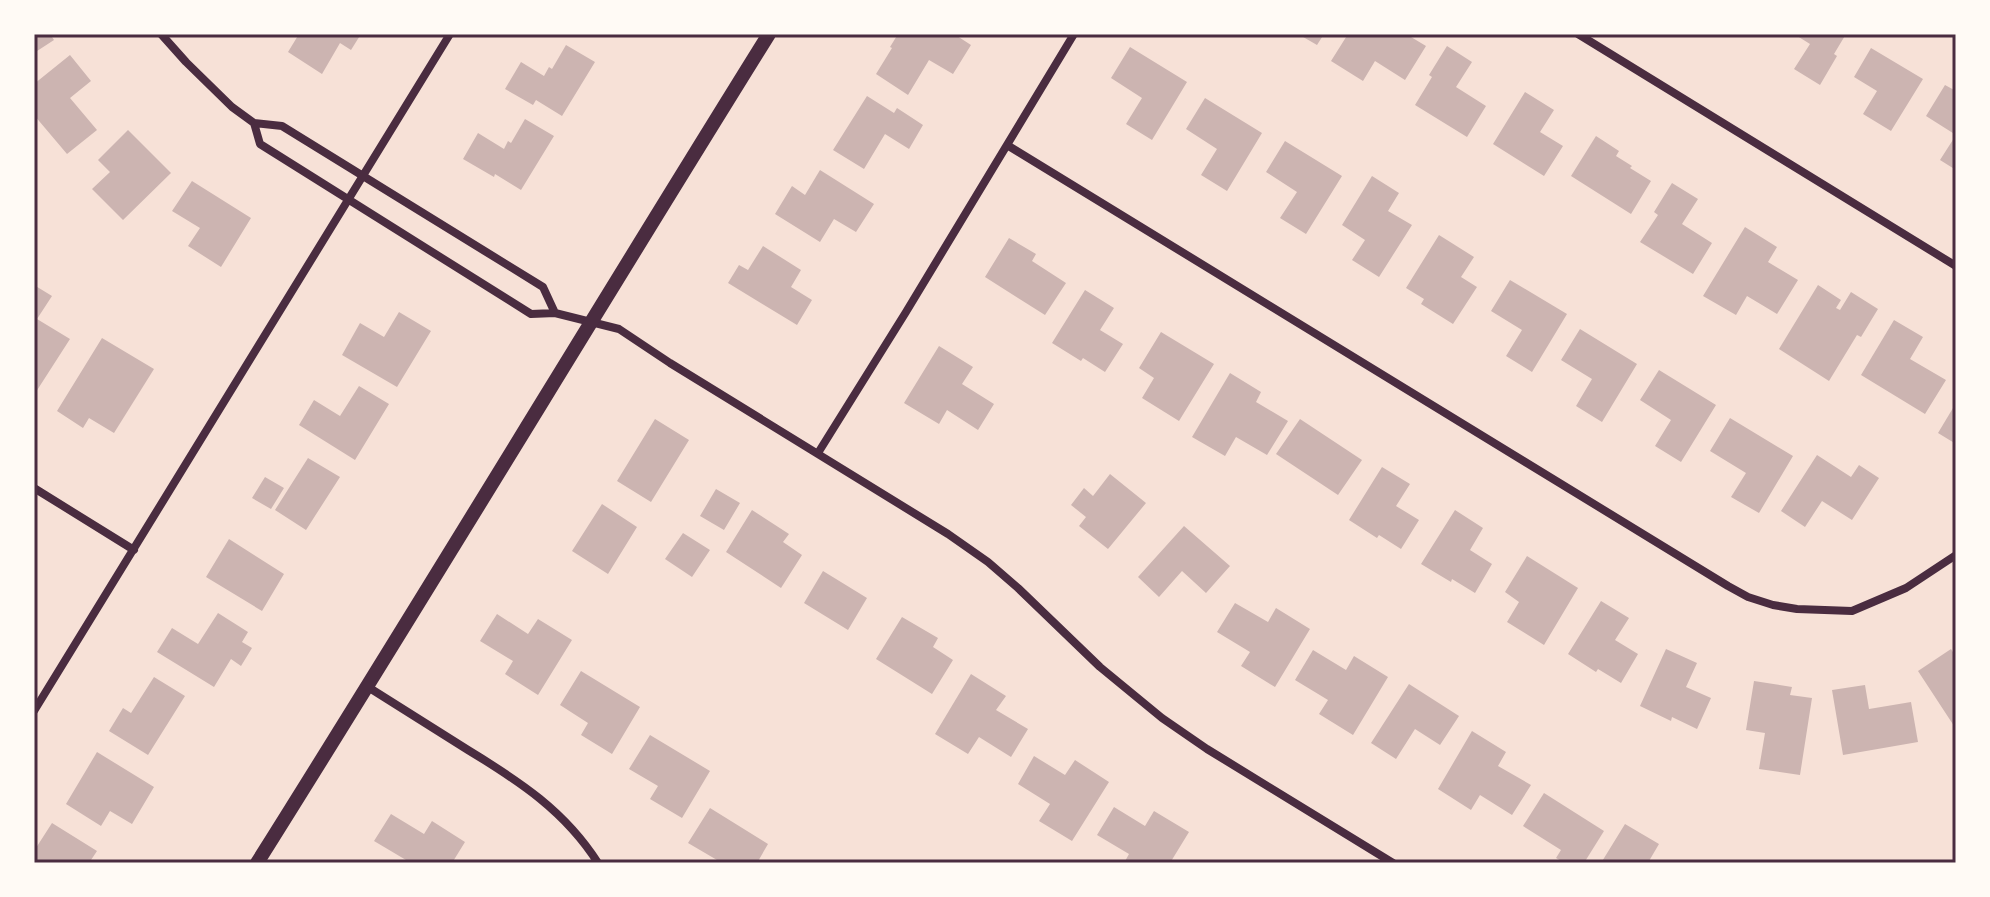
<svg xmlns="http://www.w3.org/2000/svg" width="1990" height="897" viewBox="0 0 1990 897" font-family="'Libre Baskerville',serif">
<rect width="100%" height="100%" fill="#f7e1d7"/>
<path fill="#ccb4b1" d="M34,34H50L54,40L34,53Z
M299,34H361L351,50L340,43L322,74L288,52Z
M898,34H954L971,45L953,74L929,60L908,95L876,74L892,48L890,47Z
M1298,34H1324L1317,45Z
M1348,34H1406L1426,46L1405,80L1375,61L1363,81L1331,61Z
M1794,34H1846L1834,54L1837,56L1820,85L1794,69L1810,44Z
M566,45L595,62L562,116L536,100L533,105L505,89L521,62L544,76L549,67L552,69Z
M1447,46L1472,62L1456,87L1486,106L1467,137L1415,105L1432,77L1429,75Z
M1130,47L1187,82L1152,140L1126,124L1142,98L1111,78Z
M1871,48L1923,79L1891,131L1863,114L1877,91L1854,77Z
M70,55L91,81L70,98L97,130L67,154L34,115V84Z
M1945,85L1956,91V170L1940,160L1956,135L1926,116Z
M1525,92L1554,110L1540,132L1563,146L1544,176L1493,144Z
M867,96L894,113L897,108L923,125L909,149L885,134L864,169L833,150Z
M1205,98L1262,133L1227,191L1201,175L1217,149L1186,129Z
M525,119L554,136L521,190L495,174L494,177L463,159L478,133L504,149L508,141L511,143Z
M128,130L171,173L123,220L92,189L110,172L98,160Z
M1596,136L1619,151L1616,156L1632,166L1630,168L1651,181L1631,214L1571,176Z
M1285,141L1342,176L1306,234L1280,218L1297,192L1266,172Z
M820,170L874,204L856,232L834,219L820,242L775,214L792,186L805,195Z
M1372,176L1399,193L1388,211L1412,225L1379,277L1352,260L1365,240L1342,225Z
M192,181L251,218L221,267L188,246L200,228L172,211Z
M1672,183L1698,199L1682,224L1712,243L1693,274L1640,242L1658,215L1654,212Z
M1745,227L1777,247L1768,262L1798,280L1777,314L1747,296L1736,315L1703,296Z
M1439,235L1474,257L1461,277L1477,287L1453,324L1421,304L1424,299L1406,288Z
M1009,238L1036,254L1032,261L1066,283L1045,315L985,277Z
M763,246L801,270L791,287L812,300L797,325L728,283L739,265L748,270Z
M1510,280L1567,314L1532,372L1506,356L1522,330L1491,311Z
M34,285L52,296L37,319L70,339L34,395Z
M1818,285L1841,300L1836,308L1840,310L1851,292L1878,309L1861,337L1857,335L1829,381L1779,349Z
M1085,290L1114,308L1100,330L1123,344L1105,372L1083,358L1081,361L1052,343Z
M399,312L431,331L397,387L342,355L360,323L384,337Z
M1894,320L1923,337L1910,359L1946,380L1925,414L1861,375Z
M1580,329L1637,364L1602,422L1576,406L1592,379L1561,360Z
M1161,332L1214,364L1179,421L1142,398L1154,378L1139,368Z
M102,338L154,369L114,433L89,418L83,428L57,411Z
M939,346L973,367L962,384L994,404L978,430L947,410L939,424L904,403Z
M1659,370L1716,405L1681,462L1655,446L1671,420L1640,400Z
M1230,373L1261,392L1256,402L1288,421L1267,455L1236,437L1225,456L1192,437Z
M359,386L389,404L355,460L299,425L314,400L340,416Z
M1956,403V444L1938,433Z
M1730,418L1793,456L1759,513L1731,497L1746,473L1710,451Z
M655,419L689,440L651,502L617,481Z
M1300,419L1362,460L1338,495L1276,454Z
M1817,455L1851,477L1859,465L1879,478L1852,520L1822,501L1805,527L1781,511Z
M308,458L340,477L306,530L275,510Z
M1382,467L1410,484L1396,506L1419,520L1401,549L1379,535L1377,538L1349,520Z
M1110,474L1146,503L1108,549L1079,526L1086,517L1071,505L1084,488L1093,496Z
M265,477L284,488L271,509L252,498Z
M716,489L740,503L724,530L700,516Z
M602,504L637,527L608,574L572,551Z
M752,510L789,534L783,542L802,555L781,588L726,552Z
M1455,510L1483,528L1470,550L1492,564L1475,593L1452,579L1451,582L1421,564Z
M1184,526L1230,566L1206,593L1182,571L1159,597L1138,577Z
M683,533L710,550L692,577L665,559Z
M229,539L284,574L262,611L206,577Z
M1527,556L1578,588L1544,645L1507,622L1519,602L1505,592Z
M823,571L867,598L848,630L804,603Z
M1601,601L1629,618L1615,640L1638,654L1621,683L1598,669L1596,672L1568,654Z
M1235,603L1268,622L1276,608L1310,629L1275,687L1241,666L1250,652L1217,632Z
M218,613L248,632L242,642L252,648L241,666L231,659L214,687L157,652L172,628L198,644Z
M497,614L528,634L538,619L572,640L538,695L505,674L513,661L480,641Z
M902,617L938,638L933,647L953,660L932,694L876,659Z
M1666,649L1697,663L1686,687L1711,698L1697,729L1672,717L1671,721L1640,706Z
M1951,649L1956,657V729L1918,671Z
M1313,650L1346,670L1354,656L1388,677L1353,735L1319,714L1328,700L1295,680Z
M581,671L640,707L612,754L581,735L588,723L560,705Z
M971,674L1006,696L996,710L1028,729L1011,757L979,737L968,754L935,734Z
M154,677L185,696L148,755L109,731L123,708L131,713Z
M1754,681L1792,687L1790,695L1812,698L1800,775L1759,769L1765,733L1746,730Z
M1409,684L1459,716L1440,745L1415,729L1396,759L1371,743Z
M1865,685L1869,709L1911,702L1918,742L1843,755L1832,690Z
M1472,731L1506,752L1498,766L1531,785L1512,815L1480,795L1471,810L1438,789Z
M650,735L710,771L682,818L650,799L658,786L629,769Z
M97,752L154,787L132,824L110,811L101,826L66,804Z
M1034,756L1065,775L1075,760L1109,782L1072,841L1039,821L1050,804L1018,784Z
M1544,793L1604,831L1584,863H1565L1556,858L1561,850L1523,826Z
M1114,807L1145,826L1154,811L1189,832L1170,863H1124L1129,854L1097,835Z
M710,808L768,844L757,863H715L717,860L688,843Z
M391,814L424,834L432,821L465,842L452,863H404L406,860L374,841Z
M52,823L97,851L89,863H34V851Z
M1625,824L1659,844L1649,861L1652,863H1601Z"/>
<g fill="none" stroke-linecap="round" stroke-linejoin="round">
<path stroke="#4a2c40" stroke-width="8" d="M161,34L186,62L232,107L254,123L282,126L543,287L555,313
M1578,34L1956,266
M254,123L260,144L531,314L555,313L619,329L670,363L948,534L988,562L1018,588L1100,667L1162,718L1207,749L1393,863
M1007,145L1728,586L1748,597L1773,605L1797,609L1852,611L1906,588L1956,555
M818,453L906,312L1074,34
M34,488L134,550
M368,687C401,708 435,729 468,750C519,781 565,811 598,863
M34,711L450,34"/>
<path stroke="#4a2c40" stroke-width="14" d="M257,863C430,588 597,310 769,34"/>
</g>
<rect width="1990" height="897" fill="none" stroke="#fffaf5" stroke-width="72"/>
<rect x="36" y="36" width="1918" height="825" fill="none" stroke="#4a2c40" stroke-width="3"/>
</svg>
